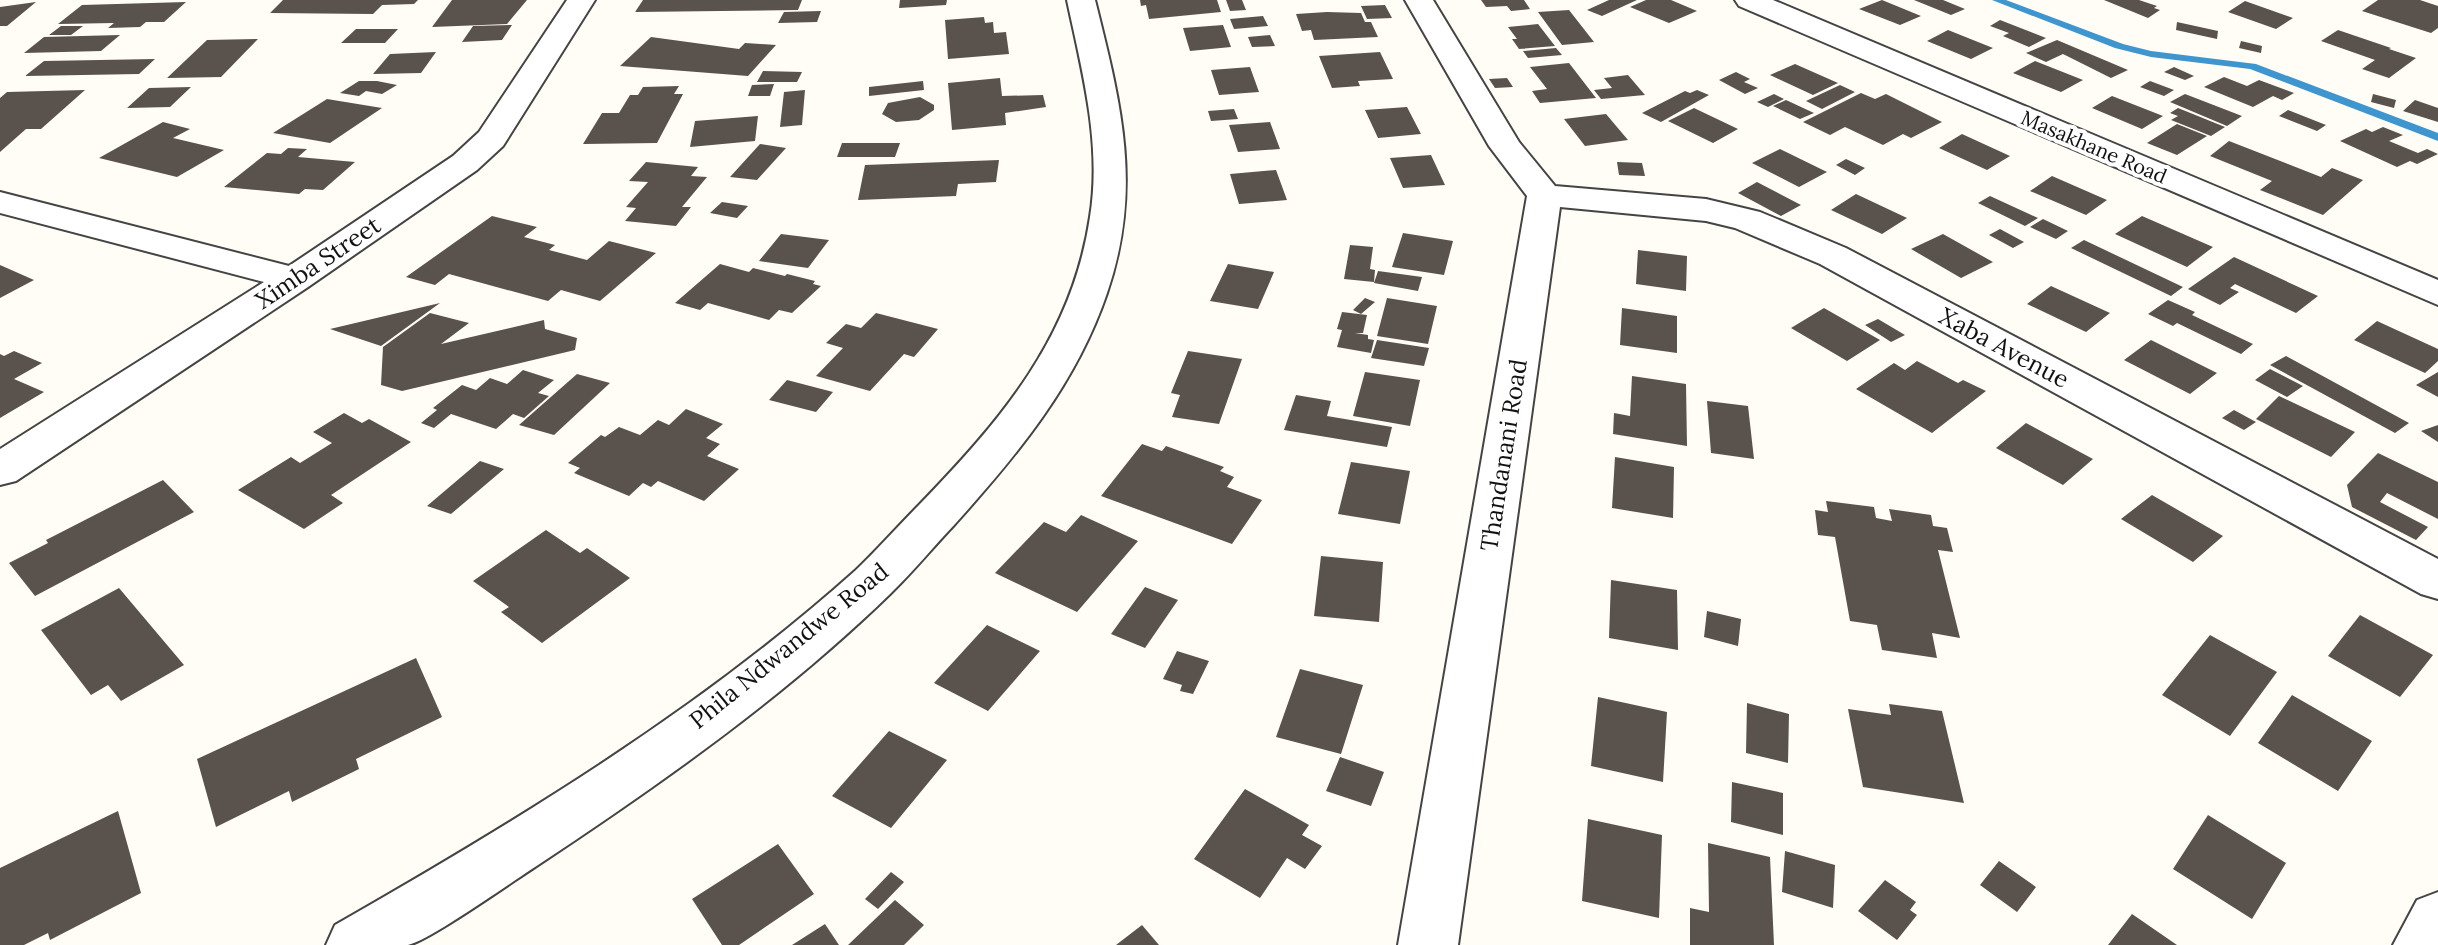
<svg xmlns="http://www.w3.org/2000/svg" width="2438" height="945" viewBox="0 0 2438 945" font-family="Lora,serif">
<rect width="100%" height="100%" fill="#fffdf5"/>
<g fill="none" stroke-linecap="round" stroke-linejoin="round">
<path fill="#3f96cf" fill-rule="evenodd" d="M1992,0H2006L2123,44L2151,51L2256,64L2438,133V141L2250,69L2151,57L2115,48Z"/>
</g>
<path fill="#5a524d" d="M283,0H418L414,4L382,5L373,14L270,13Z
M452,0H527L507,24L432,27Z
M643,0H802L798,10L635,12Z
M900,0H947L946,5L899,8Z
M1140,0H1217L1221,12L1149,19L1146,5L1141,6Z
M1226,0H1242L1246,10L1230,11Z
M1481,0H1524L1530,9L1511,11L1507,6L1486,7Z
M1609,0H1637L1602,16L1587,10Z
M1646,0H1671L1697,11L1669,23L1630,7Z
M1882,0L1921,16L1900,25L1859,9Z
M1914,0H1943L1965,9L1951,15Z
M2104,0H2139L2157,6L2154,8L2160,10L2148,18Z
M2378,0H2420L2438,6V28L2431,33L2362,11Z
M2245,1L2293,18L2276,29L2228,12Z
M36,2L7,26H0V7Z
M186,2L164,22H146L140,27L108,28L114,23L58,24L82,5Z
M1385,5L1392,18L1367,19L1361,6Z
M1569,10L1594,42L1562,45L1538,12Z
M821,11L817,22L778,23L784,12Z
M1327,12L1361,13L1365,22H1371L1378,37L1314,40L1311,30L1302,31L1296,14Z
M1263,16L1268,26L1234,29L1230,19Z
M984,17L985,23L993,22L994,33L1006,32L1009,54L948,59L945,20Z
M2000,20L2046,38L2029,47L2003,36L2009,33L1990,26Z
M2177,22L2218,31L2217,39L2176,30Z
M1538,24L1555,46L1519,49L1512,39H1517L1508,27Z
M512,25L502,40L462,42L473,26Z
M1223,25L1231,47L1190,51L1183,28Z
M61,26H83L71,35H49Z
M356,29H398L385,43H341Z
M1948,30L1993,48L1971,59L1927,41Z
M2338,30L2391,48L2389,49L2416,58L2389,78L2362,69L2375,60L2321,41Z
M120,35L101,51L24,53L44,37Z
M1270,35L1275,46L1252,47L1248,37Z
M651,37L739,49L745,43L776,45L748,76L620,66Z
M258,39L221,77L167,78L207,40Z
M2057,40L2128,70L2111,78L2063,54L2046,62L2026,53Z
M2241,41L2262,46L2261,53L2239,48Z
M1556,48L1562,55L1528,58L1523,51Z
M436,52L421,73L373,74L390,54Z
M1380,52L1393,79L1358,81L1360,86L1332,88L1319,56Z
M155,59L139,74L25,76L44,61Z
M2035,61L2083,80L2061,92L2013,73Z
M1569,63L1596,98L1540,103L1532,91L1547,89L1530,67Z
M1795,64L1838,83L1813,95L1770,75Z
M1250,67L1259,92L1219,95L1211,70Z
M2174,67L2194,76L2185,80L2164,72Z
M763,71L802,72L797,82H757Z
M1736,72L1750,79L1744,82L1758,88L1745,94L1719,80Z
M1628,75L1645,95L1601,99L1594,90L1612,88L1604,78Z
M2224,77L2247,86L2259,80L2294,93L2282,100L2273,96L2253,107L2204,87Z
M1000,78L1002,96L1043,95L1046,107L1005,113L1006,125L952,130L948,83Z
M1507,78L1513,87L1495,88L1489,79Z
M359,81H377L397,85L382,94L366,91L359,96L340,93Z
M923,81L924,90L869,96V87Z
M2150,81L2174,90L2164,96L2140,87Z
M774,84L770,96H748L752,85Z
M1840,85L1855,92L1822,109L1806,101Z
M679,86L674,94H683L657,143L583,144L602,113H619L630,95H638L643,87Z
M191,87L170,107L127,108L149,88Z
M85,90L41,129H26L0,152V98L7,92Z
M805,90L802,125L780,127L784,92Z
M1697,90L1709,95L1661,122L1642,113L1685,91L1690,93Z
M1861,93L1875,99L1886,94L1942,122L1911,138L1903,134L1883,145L1845,127L1830,135L1803,122Z
M1774,94L1784,99L1768,107L1757,102Z
M2185,94L2242,116L2227,126L2170,102Z
M2373,94L2396,100L2394,108L2371,102Z
M2112,96L2163,116L2142,129L2092,108Z
M920,97L934,105V110L919,120L896,122L882,114L888,103Z
M327,99L382,108L330,143L273,133Z
M1786,100L1814,113L1800,119L1773,106Z
M2415,100L2438,108V122L2403,111Z
M1407,107L1421,134L1378,138L1365,110Z
M1694,108L1738,129L1713,143L1668,121Z
M2178,108L2225,127L2211,136L2171,120L2178,116L2170,113Z
M1234,109L1238,119L1211,121L1208,111Z
M2288,110L2326,125L2317,131L2279,116Z
M1606,114L1628,140L1585,146L1564,119Z
M758,116L755,141L690,147L695,121Z
M163,122L190,129L173,138L224,150L177,177L99,158Z
M1270,122L1280,149L1238,152L1229,125Z
M2177,124L2207,136L2177,155L2147,143Z
M2383,127L2403,135L2389,141L2418,153L2427,149L2438,154L2417,164L2410,161L2397,167L2340,141L2366,129L2372,132Z
M1962,134L2010,156L1987,170L1939,148Z
M2229,141L2321,177L2332,168L2363,180L2323,215L2260,190L2272,181L2210,156Z
M842,143H900L895,157H837Z
M760,144L786,148L757,180L730,177Z
M288,148L307,149L298,157L355,162L323,190L305,189L299,194L224,187L267,153L281,154Z
M1780,149L1827,172L1799,187L1752,163Z
M1431,155L1445,185L1403,188L1390,158Z
M1846,159L1865,168L1855,175L1836,165Z
M999,160L996,182L958,184L956,196L858,200L865,165Z
M646,162L698,167L691,176L707,177L682,207H691L676,226L625,221L636,208L626,207L648,182L629,181Z
M1617,162L1642,163L1645,176L1619,175Z
M1276,170L1287,200L1239,204L1230,174Z
M2052,176L2107,200L2086,215L2030,191Z
M1757,182L1801,205L1781,216L1738,193Z
M1856,194L1907,218L1882,234L1831,210Z
M1990,196L2038,218L2025,226L1978,203Z
M722,202L748,206L737,218L710,213Z
M492,216L537,227L524,237L555,245L549,250L587,260L609,241L656,253L600,301L561,290L548,301L449,274L435,285L406,277Z
M2142,216L2213,247L2187,267L2115,234Z
M2043,219L2068,231L2056,239L2030,227Z
M2000,229L2024,242L2013,248L1989,235Z
M1403,233L1453,241L1444,275L1392,267Z
M781,234L829,240L808,268L759,261Z
M1943,234L1993,262L1961,278L1911,249Z
M2084,240L2183,287L2171,296L2071,248Z
M1350,245L1373,247L1370,269L1375,270L1374,282L1344,279Z
M1638,250L1687,256L1686,291L1636,284Z
M2234,257L2318,296L2296,313L2235,284L2230,288L2239,292L2220,305L2188,289Z
M720,264L749,272L753,268L785,276L787,274L815,281L813,284L821,286L792,313L779,310L769,320L708,303L700,310L675,303Z
M1228,264L1274,272L1258,309L1210,301Z
M0,265L34,280L0,298Z
M1378,271L1422,277L1418,291L1374,283Z
M2051,286L2110,313L2086,332L2027,304Z
M1365,298L1375,302L1361,314L1353,310Z
M1387,298L1437,306L1428,344L1377,336Z
M2168,300L2195,312L2192,315L2253,344L2241,354L2177,323L2173,326L2148,314Z
M440,303L381,346L330,329Z
M1622,308L1677,316V353L1620,345Z
M1824,308L1880,340L1847,361L1791,328Z
M1342,312L1367,315L1363,333H1355L1368,335V339L1374,340L1371,353L1337,347L1342,330L1337,329Z
M430,313L469,323L441,344L544,320L545,329L577,338L575,350L402,391L381,385L383,347Z
M876,313L938,329L914,357L904,354L870,391L816,376L843,348L826,343L846,324L861,328Z
M1878,319L1905,335L1891,342L1865,325Z
M2377,321L2438,349V361L2425,373L2354,340Z
M1377,340L1429,348L1424,366L1371,358Z
M2151,340L2217,373L2190,394L2124,360Z
M14,351L42,363L14,379L44,392L0,418V354L4,356Z
M1188,351L1242,359L1219,424L1172,417L1180,395L1171,393Z
M2286,356L2409,423L2395,433L2270,365Z
M1917,361L1958,383L1963,380L1986,391L1932,433L1856,389L1894,363L1905,370Z
M2270,369L2303,386L2287,397L2255,380Z
M523,370L554,380L538,393L549,396L524,418L513,414L496,429L451,414L434,428L421,423L437,410L433,408L462,385L476,390L490,378L507,384Z
M1365,372L1420,380L1410,426L1353,416Z
M2438,372V397L2416,385Z
M577,374L610,383L554,435L519,425Z
M1632,376L1686,384L1687,446L1613,434L1614,413L1630,416Z
M787,380L833,392L816,412L769,400Z
M1296,395L1331,401L1327,416L1392,427L1387,447L1284,430Z
M2279,396L2355,432L2331,457L2256,419Z
M1707,401L1748,406L1754,459L1711,453Z
M686,409L723,424L706,438L720,444L707,456L739,469L704,501L658,481L651,487L643,483L629,496L574,473L580,468L568,463L601,435L605,437L619,427L640,435L658,420L669,425Z
M2234,410L2256,422L2244,430L2222,418Z
M344,413L362,423L369,419L411,442L331,495L343,503L304,529L238,490L291,457L300,463L332,443L313,432Z
M2026,423L2093,459L2063,485L1996,448Z
M2438,425V442L2421,431Z
M1142,444L1162,451L1166,446L1224,467L1220,471L1234,477L1227,487L1262,500L1232,544L1101,496Z
M2378,453L2438,482V519L2387,493L2380,502L2428,527L2416,540L2352,507L2347,485Z
M1615,457L1674,467L1673,518L1612,508Z
M480,461L504,469L451,514L427,506Z
M1351,462L1410,471L1400,524L1338,514Z
M163,480L194,512L35,596L9,563L48,543L46,540Z
M2152,495L2223,536L2193,562L2121,519Z
M1826,501L1874,507L1876,518L1892,521L1889,509L1931,515L1933,526L1947,528L1953,552L1938,550L1960,638L1932,633L1937,658L1882,650L1877,625L1850,621L1835,537L1818,535L1815,510L1828,512Z
M1081,515L1138,541L1077,612L995,573L1044,522L1066,532Z
M546,530L580,553L587,548L630,578L542,643L501,612L509,607L473,581Z
M1321,556L1383,562L1379,622L1314,616Z
M1611,580L1677,590L1678,650L1609,638Z
M1145,587L1178,600L1145,648L1111,634Z
M119,588L184,665L121,701L108,685L91,695L41,630Z
M1707,611L1741,619L1738,646L1704,637Z
M2360,615L2433,655L2400,697L2328,656Z
M987,625L1040,651L988,711L934,683Z
M2210,635L2277,672L2230,736L2162,695Z
M1177,651L1209,661L1193,694L1180,691L1182,685L1163,679Z
M416,658L442,717L356,759L359,769L292,802L289,791L216,827L197,759Z
M1300,669L1363,685L1341,754L1276,737Z
M2292,695L2372,741L2338,791L2258,743Z
M1598,697L1667,712L1663,782L1591,766Z
M1747,703L1789,714L1788,763L1746,753Z
M1889,704L1942,711L1964,803L1863,787L1848,709L1891,715Z
M889,731L947,760L891,828L832,796Z
M1340,757L1384,772L1371,806L1326,791Z
M1732,782L1783,793V835L1731,822Z
M1245,789L1309,825L1302,835L1322,846L1305,869L1287,858L1260,898L1194,859Z
M118,811L141,893L50,940L48,933L24,945H0V868Z
M2208,815L2286,863L2252,919L2173,869Z
M1588,819L1662,835L1659,918L1582,901Z
M1708,843L1770,857L1774,945H1690V908L1709,912Z
M778,844L814,894L739,945H722L692,899Z
M1785,851L1835,865L1833,908L1782,892Z
M1999,861L2036,887L2017,912L1980,885Z
M891,872L904,882L878,909L865,899Z
M1885,880L1916,902L1910,910L1917,915L1897,940L1858,911Z
M895,900L924,925L904,945H848Z
M2132,914L2177,945H2108Z
M825,924L839,945H792Z
M1142,925L1159,945H1116Z"/>
<g fill="none" stroke-linecap="round" stroke-linejoin="round">
<g stroke="#444" stroke-width="4">
<path id="street" d="M567,0H595L503,146L477,170L308,287L16,481L0,485V449L264,282L0,213V192L289,266L453,156L479,132Z
M1067,0H1095C1121,104 1143,188 1107,293C1076,384 1018,454 955,524C933,547 913,572 890,594C783,698 659,785 535,867C512,882 427,942 408,945C382,945 352,945 326,945L335,925C517,821 700,710 856,570C878,549 898,526 919,505C1001,420 1072,338 1090,217C1102,144 1082,71 1067,0Z
M1405,0H1433L1519,142L1555,186L1706,199L1760,212L1846,248L2438,559V599L2421,594L1820,264L1735,228L1706,221L1560,207L1458,945H1398L1527,196L1489,146Z
M1735,0H1773L2438,280V305L1739,6Z
M2438,892V945H2393L2417,900Z"/>
</g>
<use href="#street" fill="#fff" fill-rule="evenodd"/>
</g>
<g text-anchor="middle" stroke-width="8" stroke-linejoin="round" paint-order="stroke">
<g font-size="20" fill="#111" stroke="#fff">
<text transform="translate(2094 147) rotate(23)" y="7">Masakhane Road</text>
</g>
<g font-size="24" fill="#111" stroke="#fff">
<text transform="translate(318 263) rotate(-34)" y="8">Ximba Street</text>
<text transform="translate(2004 348) rotate(28)" y="8">Xaba Avenue</text>
<text transform="translate(1504 455) rotate(-81)" y="8">Thandanani Road</text>
<text transform="translate(789 646) rotate(-39)" y="8">Phila Ndwandwe Road</text>
</g>
</g>
</svg>
